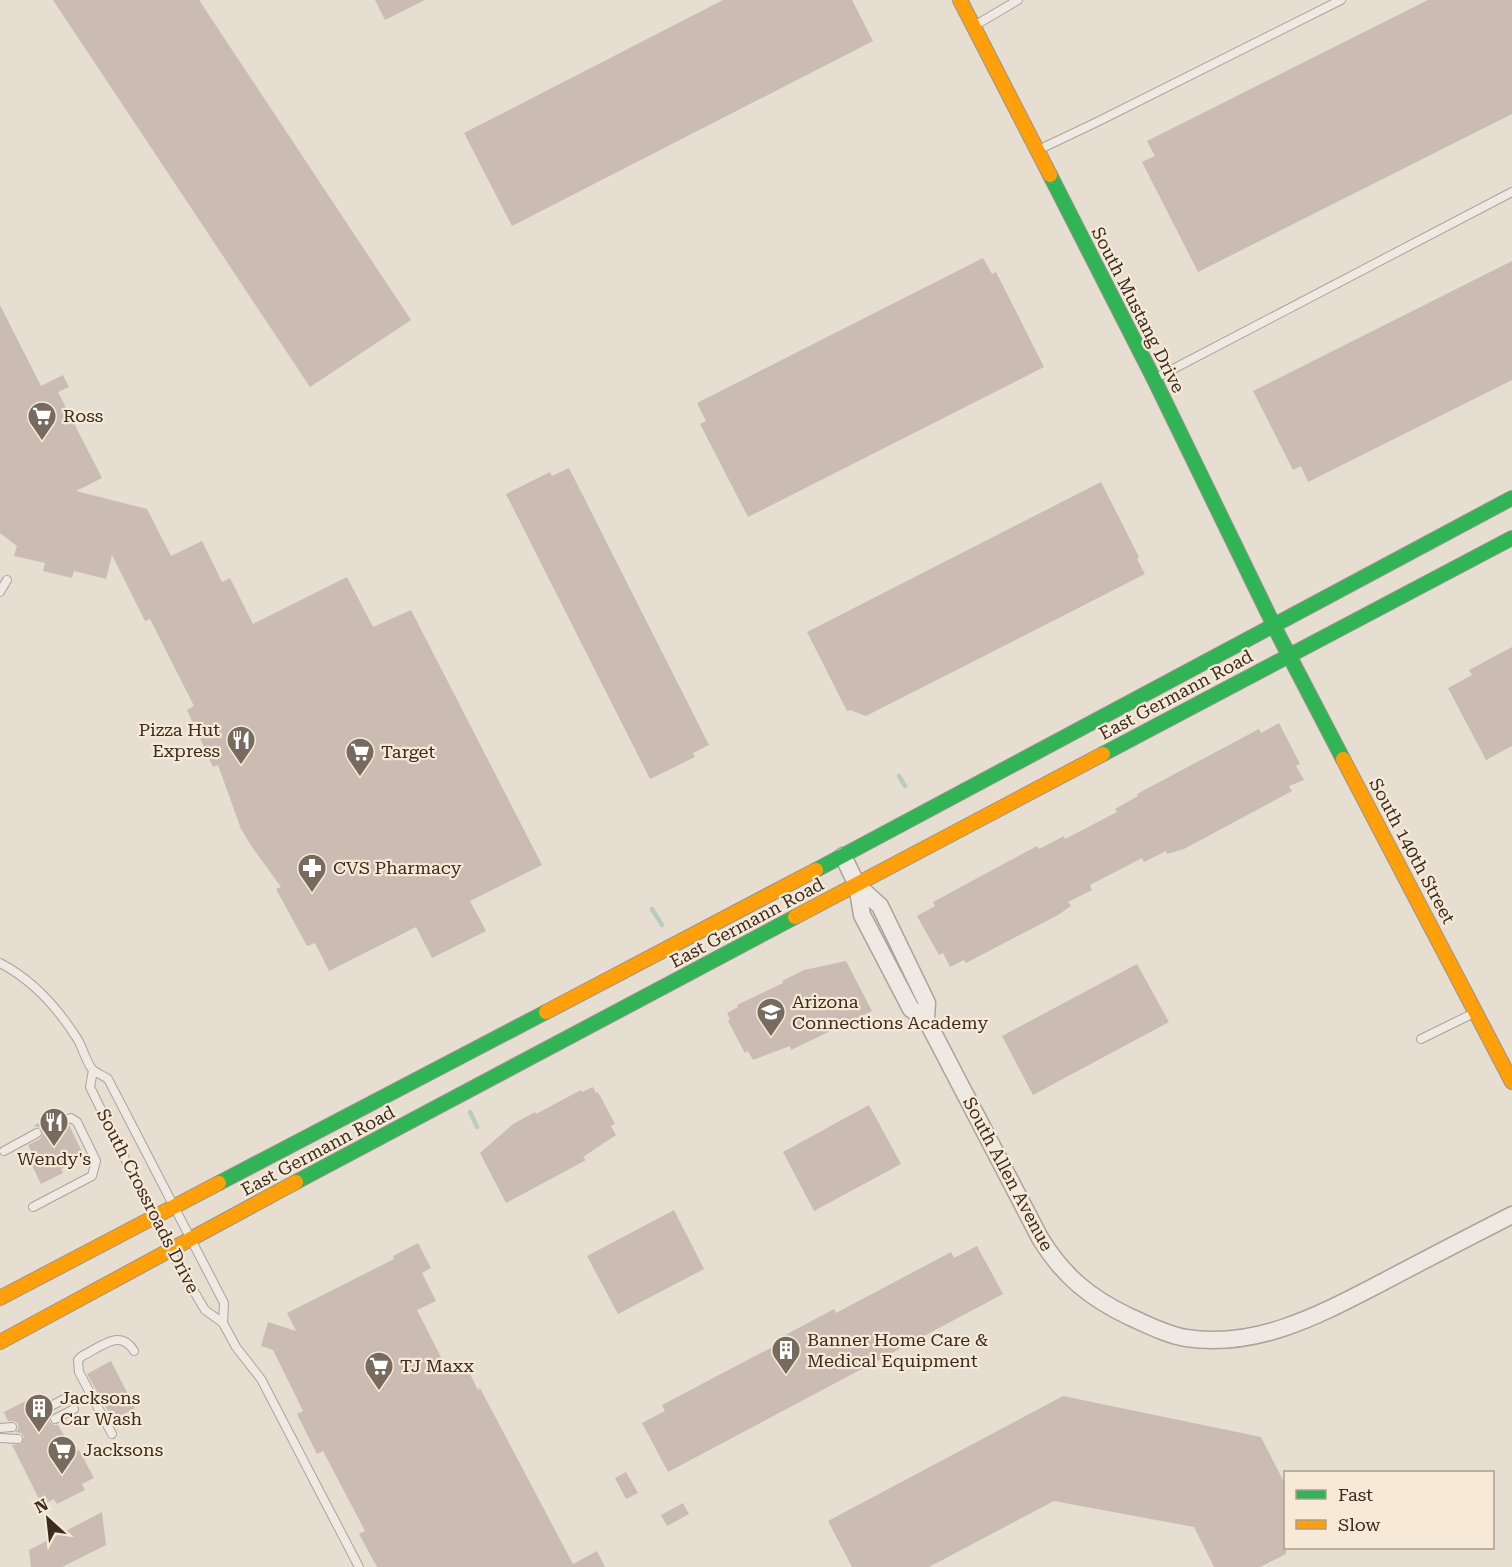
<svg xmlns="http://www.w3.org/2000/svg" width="1512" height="1567" viewBox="0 0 1512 1567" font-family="'Roboto Serif',serif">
<rect width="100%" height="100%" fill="#e6ded1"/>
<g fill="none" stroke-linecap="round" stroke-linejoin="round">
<path stroke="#bbcbc0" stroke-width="4.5" d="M899,776L905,786
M652,909L662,925
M470,1112L477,1127"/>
</g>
<path fill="#cabcb2" d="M53,0H199L411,320L310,387Z
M375,0H425L385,20Z
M723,0H852L873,41L512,226L464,133Z
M1428,0H1512V114L1198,272L1142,162L1155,156L1147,141Z
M983,258L992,274L996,272L1044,367L748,517L700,424L706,421L697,403Z
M1512,261V380L1308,482L1301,466L1293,470L1253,391Z
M0,305L41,386L63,375L69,387L58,392L102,478L76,491L147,509L171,556L202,541L222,582L230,578L253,624L347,577L373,627L411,610L542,865L470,901L486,931L432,958L416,927L329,971L315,943L307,946L276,889L281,887L252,847L241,829L218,765L213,767L187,710L194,706L150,619L145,621L112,555L106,579L74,571L72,578L43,571L45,563L14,556L17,546L0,533Z
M569,468L709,745L693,753L695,757L650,779L506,494L550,472L552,476Z
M1101,482L1139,557L1137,559L1145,574L866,716L850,710L847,711L807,632Z
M1512,647V746L1486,760L1448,688L1472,675L1469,670Z
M1279,723L1300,764L1296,766L1304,780L1289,786L1292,791L1184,849L1167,854L1166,851L1144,862L1142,858L1090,885L1092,890L1068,902L1071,906L1058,915L966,963L964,960L950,967L943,953L939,955L917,916L935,906L933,902L1037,846L1039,849L1064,836L1065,839L1117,812L1115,809L1138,796L1137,794L1259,729L1261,733Z
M846,961L872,1011L791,1050L790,1046L753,1060L748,1051L745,1053L728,1021L730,1019L727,1013L738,1007L737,1005L783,983L782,981L804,970Z
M1137,964L1169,1022L1033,1095L1002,1036Z
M593,1087L596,1093L598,1092L615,1124L611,1126L616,1135L583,1157L586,1160L506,1203L480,1153L513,1124L535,1112L536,1114L581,1090L582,1092Z
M869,1105L901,1164L814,1211L783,1152Z
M56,1115L53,1121L54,1126L62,1128L69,1125L84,1156L61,1169L63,1173L41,1184L29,1159L34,1157L28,1145L40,1139L43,1134L41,1128L33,1126Z
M674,1210L704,1269L618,1314L587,1256Z
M418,1243L431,1268L422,1273L436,1301L417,1310L447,1369L468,1370L478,1390L480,1388L573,1564L597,1551L605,1567H377L359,1534L365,1531L323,1451L317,1454L297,1414L303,1411L273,1350L261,1346L268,1322L296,1331L287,1313L394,1259L393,1256Z
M977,1246L1003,1294L668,1472L642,1423L665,1411L662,1405L778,1344L776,1340L834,1309L836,1313L951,1252L954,1258Z
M111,1361L135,1408L113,1420L87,1374Z
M41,1393L46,1401L43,1406L44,1410L52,1413L49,1418L50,1422L54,1425H58L74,1453L79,1450L94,1478L82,1484L85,1490L57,1504L54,1499L42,1505L12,1445L21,1444L24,1437L21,1433L15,1432L18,1429V1424L14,1421H8L4,1412Z
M1063,1396L1261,1437L1286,1486V1554L1260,1567H1214L1194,1527L1054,1501L929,1567H852L828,1521Z
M626,1472L638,1493L626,1499L615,1478Z
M683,1503L689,1514L667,1526L661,1515Z
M102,1512L106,1545L62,1567H31L29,1550Z"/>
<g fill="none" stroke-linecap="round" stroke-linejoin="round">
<g stroke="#aca399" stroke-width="10">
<path id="lane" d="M974,26L1018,0
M1038,150L1095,123L1341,0
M1154,379L1512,192
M0,592L7,580
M0,963C33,980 58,1008 78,1040C83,1049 86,1061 92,1069C96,1073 104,1076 108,1079L224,1303L223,1323
M1421,1039L1474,1013
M93,1070L90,1087L169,1249L205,1310L223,1323L236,1347L261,1379L359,1567
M4,1151L37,1133
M33,1207L92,1176L96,1161L77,1122L71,1118L59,1122
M49,1407L68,1397
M55,1419L74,1409
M0,1428L12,1427
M112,1434L79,1372L78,1360L82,1356C101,1347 120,1328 134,1351
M0,1438L18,1439"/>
</g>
<g stroke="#aca399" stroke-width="19">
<path id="street" d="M843,856L857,885L862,915L911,1009L926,1019L1040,1238C1063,1276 1090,1298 1130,1317C1148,1325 1167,1335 1186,1338C1258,1349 1321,1314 1383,1282C1426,1259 1469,1237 1512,1215
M857,885L880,906L927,1003L926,1019"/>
</g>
<g stroke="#9b9389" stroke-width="16">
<path id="fast" d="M1050,175L1154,379L1280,638L1343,759
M1103,754L1512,538
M816,870L1512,498
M296,1182L795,917
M219,1183L546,1012"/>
</g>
<g stroke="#9b9389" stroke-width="16">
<path id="slow" d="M960,0L1050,175
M1343,759L1512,1082
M795,917L1103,754
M546,1012L816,870
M0,1298L219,1183
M0,1342L296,1182"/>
</g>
<use href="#lane" stroke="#eee9e2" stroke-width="8"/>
<use href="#street" stroke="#eee9e2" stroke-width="16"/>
<use href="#fast" stroke="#30b455" stroke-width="14"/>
<use href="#slow" stroke="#ff9f0a" stroke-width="14"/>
</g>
<defs>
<g id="supermarket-pin" transform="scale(1.5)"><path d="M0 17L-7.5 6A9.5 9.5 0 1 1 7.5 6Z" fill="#776a5e" stroke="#f6ead7"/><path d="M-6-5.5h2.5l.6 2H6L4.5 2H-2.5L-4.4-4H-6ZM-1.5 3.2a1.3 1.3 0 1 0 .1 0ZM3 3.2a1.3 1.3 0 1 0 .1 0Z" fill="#fff"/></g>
<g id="restaurant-pin" transform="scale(1.5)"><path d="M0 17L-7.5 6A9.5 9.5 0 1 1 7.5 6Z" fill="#776a5e" stroke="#f6ead7"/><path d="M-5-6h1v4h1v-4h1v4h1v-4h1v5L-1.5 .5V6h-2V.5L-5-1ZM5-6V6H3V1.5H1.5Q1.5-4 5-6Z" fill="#fff"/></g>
<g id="pharmacy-pin" transform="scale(1.5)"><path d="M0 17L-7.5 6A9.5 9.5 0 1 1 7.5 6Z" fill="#776a5e" stroke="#f6ead7"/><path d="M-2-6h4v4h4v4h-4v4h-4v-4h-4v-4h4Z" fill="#fff"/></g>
<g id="school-pin" transform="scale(1.5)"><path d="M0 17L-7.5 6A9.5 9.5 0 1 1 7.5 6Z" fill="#776a5e" stroke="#f6ead7"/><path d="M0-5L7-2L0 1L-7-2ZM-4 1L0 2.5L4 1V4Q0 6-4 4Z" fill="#fff"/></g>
<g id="building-pin" transform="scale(1.5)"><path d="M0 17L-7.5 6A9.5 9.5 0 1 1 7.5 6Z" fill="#776a5e" stroke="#f6ead7"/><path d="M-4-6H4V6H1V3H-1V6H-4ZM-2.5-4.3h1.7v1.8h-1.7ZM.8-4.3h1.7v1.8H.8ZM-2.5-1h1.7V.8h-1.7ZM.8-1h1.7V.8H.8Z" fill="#fff"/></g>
</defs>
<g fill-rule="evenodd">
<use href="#supermarket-pin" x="42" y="416"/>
<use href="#restaurant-pin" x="241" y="740"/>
<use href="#supermarket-pin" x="360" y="752"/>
<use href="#pharmacy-pin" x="312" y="868"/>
<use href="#school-pin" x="771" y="1012"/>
<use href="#restaurant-pin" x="54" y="1122"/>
<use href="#building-pin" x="786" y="1350"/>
<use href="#supermarket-pin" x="379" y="1366"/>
<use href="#building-pin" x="39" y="1408"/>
<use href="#supermarket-pin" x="62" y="1450"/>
</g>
<g text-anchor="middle" stroke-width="4.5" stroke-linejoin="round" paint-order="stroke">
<g font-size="18" fill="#3b2b20" stroke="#f6ead7">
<text transform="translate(1138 310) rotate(63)" y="6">South Mustang Drive</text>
<text transform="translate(1176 695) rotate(-28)" y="6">East Germann Road</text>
<text transform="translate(1412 851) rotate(62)" y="6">South 140th Street</text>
<text transform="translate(747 923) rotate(-28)" y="6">East Germann Road</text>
<text transform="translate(318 1151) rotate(-28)" y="6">East Germann Road</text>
<text transform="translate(1008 1174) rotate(62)" y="6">South Allen Avenue</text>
<text transform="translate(148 1201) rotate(63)" y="6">South Crossroads Drive</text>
</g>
<g font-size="18" fill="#3b2b20" stroke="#f6ead7" text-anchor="start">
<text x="63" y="422">Ross</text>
<text x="220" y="736" text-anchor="end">Pizza Hut<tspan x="220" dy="21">Express</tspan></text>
<text x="381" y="758">Target</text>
<text x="333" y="874">CVS Pharmacy</text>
<text x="792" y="1008">Arizona<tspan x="792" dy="21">Connections Academy</tspan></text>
<text x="54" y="1165" text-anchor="middle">Wendy's</text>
<text x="807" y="1346">Banner Home Care &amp;<tspan x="807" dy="21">Medical Equipment</tspan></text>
<text x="400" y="1372">TJ Maxx</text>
<text x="60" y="1404">Jacksons<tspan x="60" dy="21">Car Wash</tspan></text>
<text x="83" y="1456">Jacksons</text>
</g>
</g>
<rect x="1284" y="1471" width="210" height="78" fill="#f6ead7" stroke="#ab9e8e" stroke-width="1.5"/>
<rect x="1296" y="1490" width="30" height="9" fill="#30b455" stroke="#ab9e8e" stroke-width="1.5"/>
<text x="1338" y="1501" font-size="18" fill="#3b2b20">Fast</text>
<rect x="1296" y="1520" width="30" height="9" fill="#ff9f0a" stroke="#ab9e8e" stroke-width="1.5"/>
<text x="1338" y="1531" font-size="18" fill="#3b2b20">Slow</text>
<g transform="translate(48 1519) rotate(333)" stroke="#f6ead7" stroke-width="4.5" paint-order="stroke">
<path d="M0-4.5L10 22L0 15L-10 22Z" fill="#3b2b20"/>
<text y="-9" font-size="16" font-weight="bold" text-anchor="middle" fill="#3b2b20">N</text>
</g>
</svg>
